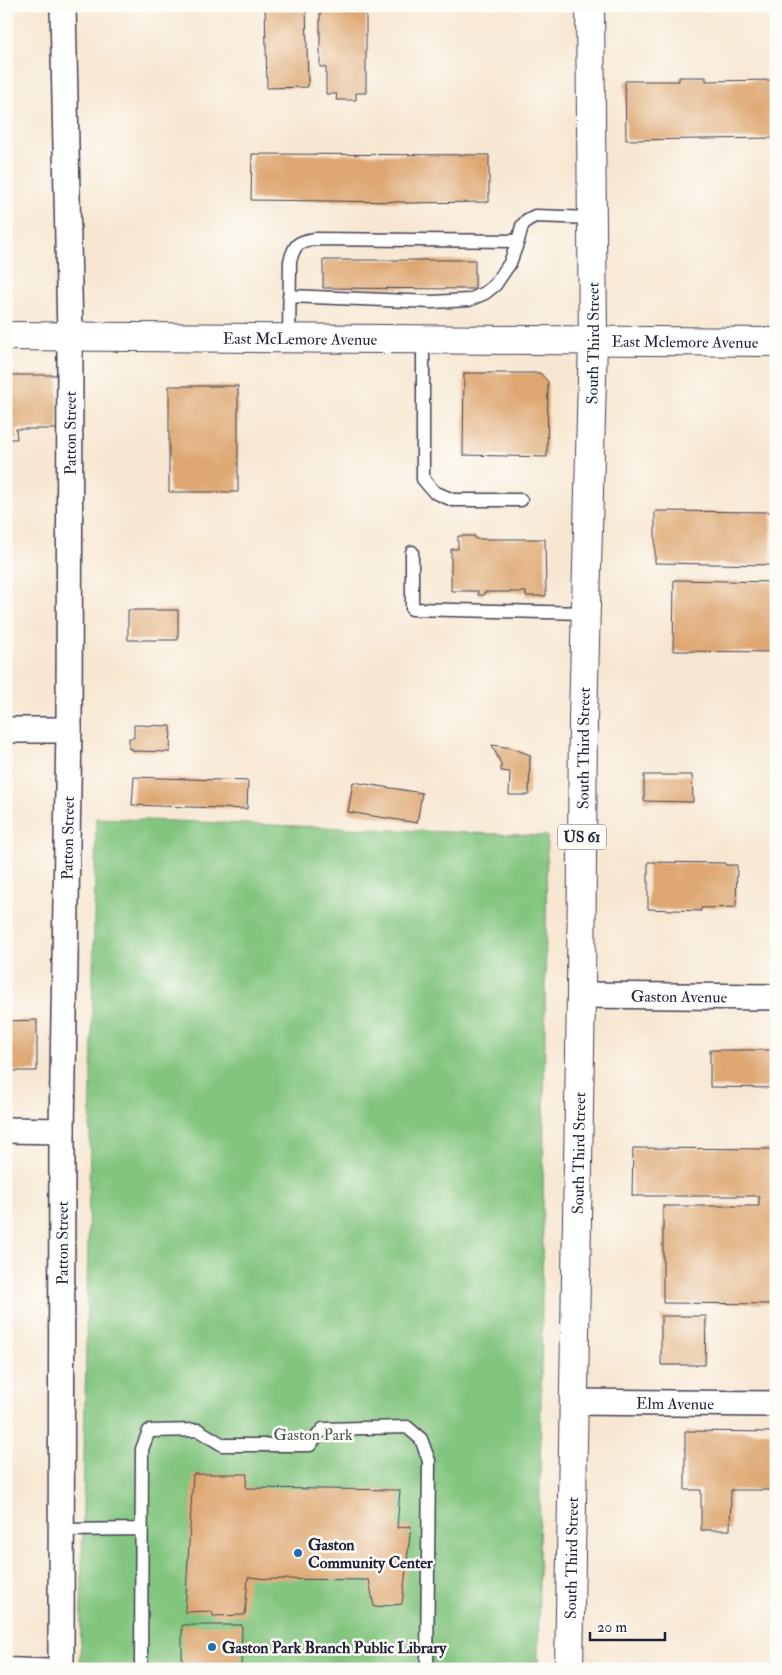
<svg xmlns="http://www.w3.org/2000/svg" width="782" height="1675" viewBox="0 0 782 1675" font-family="'IM FELL Double Pica',serif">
<rect width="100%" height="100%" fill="#fdfcf7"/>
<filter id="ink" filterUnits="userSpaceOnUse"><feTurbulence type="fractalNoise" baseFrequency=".02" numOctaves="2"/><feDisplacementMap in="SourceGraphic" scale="10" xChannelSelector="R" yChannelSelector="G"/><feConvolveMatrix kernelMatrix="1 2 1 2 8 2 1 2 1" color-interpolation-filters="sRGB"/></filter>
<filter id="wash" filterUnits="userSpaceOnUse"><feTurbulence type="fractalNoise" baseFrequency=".0096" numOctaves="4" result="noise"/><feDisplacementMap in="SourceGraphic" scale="20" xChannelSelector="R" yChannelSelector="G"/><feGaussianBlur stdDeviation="1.12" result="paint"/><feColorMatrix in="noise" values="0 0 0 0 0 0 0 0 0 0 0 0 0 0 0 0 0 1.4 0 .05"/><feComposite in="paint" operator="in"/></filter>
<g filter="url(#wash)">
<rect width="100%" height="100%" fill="#f7e7d2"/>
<path fill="#82c57e" stroke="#52745c" d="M96,818L547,836L538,1669H80Z"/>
<g id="blocks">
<path fill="#dea772" d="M265,6H306L308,87L267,88Z
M322,6H366V93H356V100H336L337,94H326V67H320V13H321Z
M679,77H706V81L776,80V138L626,140L625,81H679Z
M252,154L489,155V202L405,203V202L251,200Z
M323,260H475V289L323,288Z
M464,373H540L548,382L547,457L463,455Z
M8,375H58V429H16L17,439H6Z
M169,386H238V492H169Z
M655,511L772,512L771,553H773L774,556H771V565L655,563Z
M458,536H475V539H545L546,596H526V592H484V595H478V591H451V549H458Z
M674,580L776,582V652L673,651Z
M128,610H178V640H128Z
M134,725L171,726L170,752L133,751V749H129V738H134Z
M492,745L512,748L530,755L529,795H509L510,772L501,771V764Z
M644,775H692L693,802L644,801Z
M134,777L248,781L247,809L132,805Z
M353,782L422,793L417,823L348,812Z
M648,862L725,863V865H737L736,907L701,908V911L648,909Z
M37,1020V1071H7V1021Z
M710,1050H776V1088L710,1087Z
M633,1148L776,1149V1304L663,1303V1206H759V1196H632Z
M661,1316H706L705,1365H661Z
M685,1431L776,1432V1490H731L730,1530H701V1490H685Z
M193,1474H247L246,1488L400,1490L397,1528L411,1526L402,1604L374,1607L369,1580L268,1579L248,1577L245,1615L213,1616L212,1611L185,1612Z
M182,1625H242L241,1669H182Z"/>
</g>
</g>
<g filter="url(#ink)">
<use href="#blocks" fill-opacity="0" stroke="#424052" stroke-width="1"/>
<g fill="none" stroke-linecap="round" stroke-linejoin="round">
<g stroke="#424052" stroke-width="15">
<path id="service" d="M289,296L432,302L469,300L485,293L495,285L510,263L518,241L522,226L527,220L535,216L592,218
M289,338L290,261C295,243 298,242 315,239L518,241
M423,340V479L434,492L453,500H521
M412,552V609L585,613
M62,1530L142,1529
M6,1664L61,1666
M141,1669L142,1449L149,1431L198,1430L223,1445H310L323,1429L407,1427L421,1439L429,1461L427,1669"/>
</g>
<g stroke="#424052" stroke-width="28">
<g id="minor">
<path d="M6,730H69"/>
<path id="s1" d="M581,995L776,997"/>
<path d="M6,1130L62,1131"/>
<path id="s2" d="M574,1402L776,1404"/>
<path id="s3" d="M61,1669L62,1131L69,730L70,336L63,6"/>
</g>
</g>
<g stroke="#424052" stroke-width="30">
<g id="secondary">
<path id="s4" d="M6,336L776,342"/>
</g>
</g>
<g stroke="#424052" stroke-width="30">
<g id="primary">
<path id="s5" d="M569,1669L581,995L583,718L593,341L590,6"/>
</g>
</g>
<use href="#service" stroke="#fff" stroke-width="12"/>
<use href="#minor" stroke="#fff" stroke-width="25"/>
<use href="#secondary" stroke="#fff" stroke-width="28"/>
<use href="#primary" stroke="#fff" stroke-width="28"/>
</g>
</g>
<g fill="#1f6fb2" stroke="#fdfcf7" stroke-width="2">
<circle cx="298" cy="1553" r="5"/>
<circle cx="212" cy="1647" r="5"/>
</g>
<g text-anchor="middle" stroke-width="5" stroke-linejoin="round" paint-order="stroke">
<rect fill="#fdfcf7" stroke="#646373" stroke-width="1" x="558" y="824.5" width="48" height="25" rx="4"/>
<g font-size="15" font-weight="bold" fill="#22223b">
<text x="582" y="842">US 61</text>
</g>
<g font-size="16" fill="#22223b" stroke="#fdfcf7">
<text dy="6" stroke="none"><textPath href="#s4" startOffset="294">East McLemore Avenue</textPath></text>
<text dy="6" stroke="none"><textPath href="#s4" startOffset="679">East Mclemore Avenue</textPath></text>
<text dy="6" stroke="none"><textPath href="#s5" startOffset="1326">South Third Street</textPath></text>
<text dy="6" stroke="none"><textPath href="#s3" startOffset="1236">Patton Street</textPath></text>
<text dy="6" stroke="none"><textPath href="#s5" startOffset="921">South Third Street</textPath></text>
<text dy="6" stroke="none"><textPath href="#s3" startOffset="831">Patton Street</textPath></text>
<text dy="6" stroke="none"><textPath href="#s1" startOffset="98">Gaston Avenue</textPath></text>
<text dy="6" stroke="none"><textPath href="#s5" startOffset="516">South Third Street</textPath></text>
<text dy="6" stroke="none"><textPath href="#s3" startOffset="426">Patton Street</textPath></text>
<text dy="6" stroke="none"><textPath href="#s2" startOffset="101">Elm Avenue</textPath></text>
<text dy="6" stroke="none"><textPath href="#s5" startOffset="111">South Third Street</textPath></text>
</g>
<g font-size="16" fill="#445b52" stroke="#fdfcf7">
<text x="313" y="1440">Gaston Park</text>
</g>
<g font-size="16" font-weight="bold" fill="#22223b" stroke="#fdfcf7" text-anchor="start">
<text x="308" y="1550">Gaston<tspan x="308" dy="18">Community Center</tspan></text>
<text x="222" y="1653">Gaston Park Branch Public Library</text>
</g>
</g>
<rect width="782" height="1675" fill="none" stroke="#fdfcf7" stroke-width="25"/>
<path d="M590 1632v8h75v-8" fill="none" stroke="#22223b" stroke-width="2.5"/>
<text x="597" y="1632" font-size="15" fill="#22223b" stroke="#fdfcf7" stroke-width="4" paint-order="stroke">20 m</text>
</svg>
